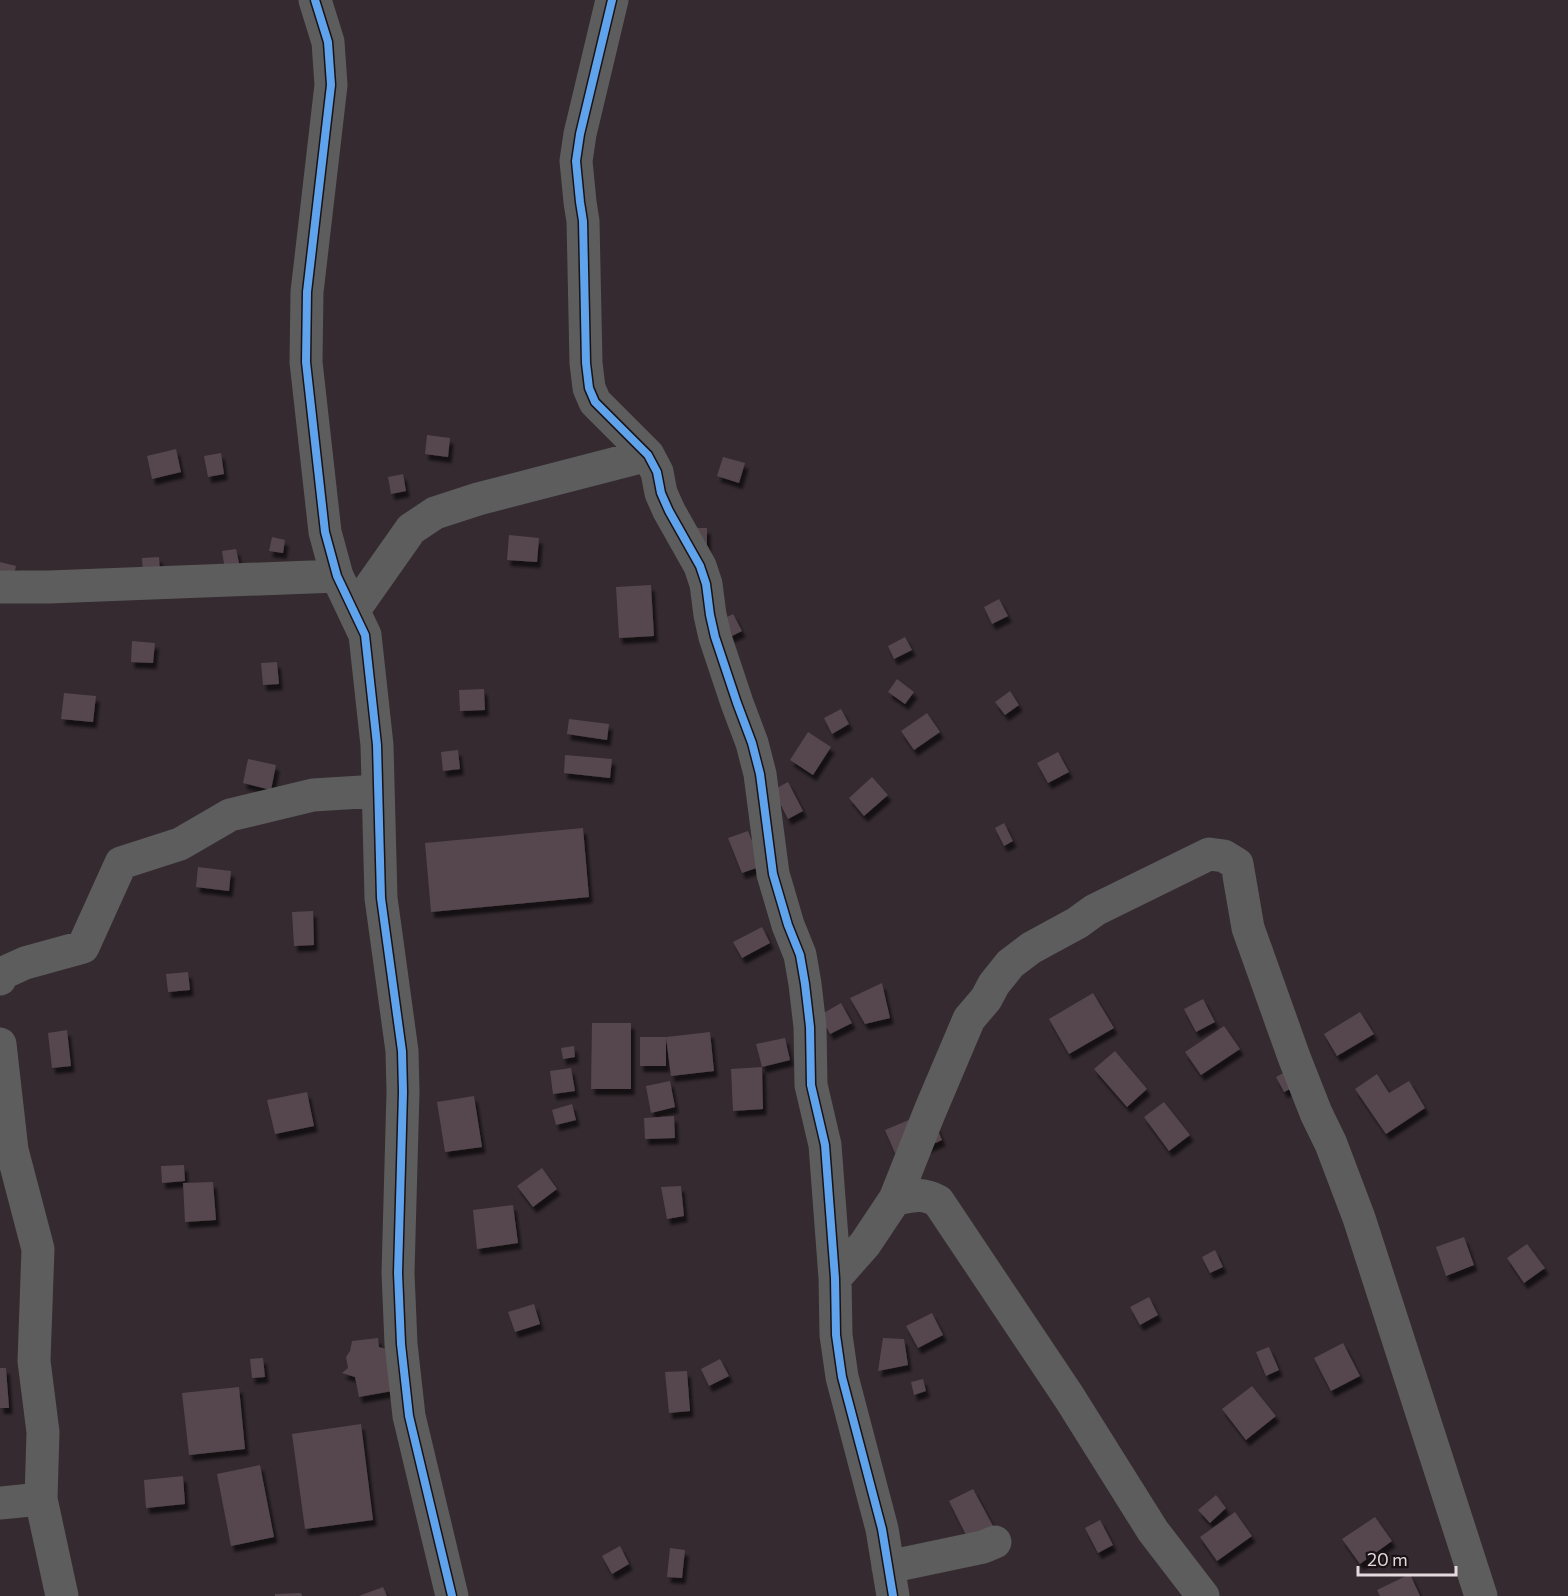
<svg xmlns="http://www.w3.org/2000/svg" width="1568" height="1596" viewBox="0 0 1568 1596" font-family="Commissioner,sans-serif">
<defs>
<filter id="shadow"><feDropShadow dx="3.5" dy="6" stdDeviation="1.5" flood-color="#0009"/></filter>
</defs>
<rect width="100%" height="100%" fill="#342a2f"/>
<path fill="#55474e" filter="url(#shadow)" d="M427,435L450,438L448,457L425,454Z
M176,449L181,472L152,479L147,456Z
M221,453L224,474L208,477L204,456Z
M723,457L745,463L739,483L717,476Z
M403,474L406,491L391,494L388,477Z
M694,528H707V549Z
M509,535L539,538L537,562L507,560Z
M272,537L285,540L283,553L269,551Z
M236,549L240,567L225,570L222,551Z
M159,557L160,574H143L142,558Z
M0,562L16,566L12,583L0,580Z
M651,585L654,636L619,638L616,587Z
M999,599L1008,616L992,624L984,607Z
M733,614L742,631L730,637L721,620Z
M905,637L912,650L894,659L888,646Z
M132,641L155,643L153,663L131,662Z
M277,662L279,684L263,685L261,663Z
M897,679L914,692L905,704L888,692Z
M484,689L485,710L460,711L459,690Z
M1010,691L1019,705L1005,715L995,702Z
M64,693L96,696L93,722L61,719Z
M841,709L849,724L832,734L824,718Z
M927,713L940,732L914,750L901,731Z
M569,719L609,724L607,740L567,734Z
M808,732L831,747L813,775L790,760Z
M458,750L460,769L443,771L441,752Z
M1058,752L1069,772L1048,783L1037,763Z
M565,755L612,759L610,778L564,773Z
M248,759L276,765L271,790L243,783Z
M872,777L888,795L864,816L849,798Z
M788,782L803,811L788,819L773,790Z
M1004,823L1013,841L1004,846L995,828Z
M583,828L589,897L431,912L425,843Z
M748,831L762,866L742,873L728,838Z
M198,867L231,871L229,891L196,887Z
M313,911L314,945L294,946L292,912Z
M762,927L770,943L742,958L733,942Z
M188,972L190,990L168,992L166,974Z
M882,983L890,1018L865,1024L850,998Z
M1093,993L1114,1028L1069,1054L1049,1019Z
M1203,999L1215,1022L1196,1032L1184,1009Z
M841,1003L852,1023L830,1034L820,1015Z
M1360,1012L1374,1034L1337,1056L1324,1034Z
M592,1023H631V1089H591Z
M1224,1026L1240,1049L1201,1075L1185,1052Z
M67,1030L71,1066L52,1068L48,1033Z
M710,1032L714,1071L671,1076L666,1037Z
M640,1037H666V1066H640Z
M785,1038L790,1060L762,1067L763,1109L733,1111L731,1069L762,1067L756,1044Z
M574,1046L575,1057L563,1059L561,1048Z
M1115,1051L1147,1089L1127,1107L1094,1069Z
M571,1068L575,1091L553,1094L550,1071Z
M1289,1070L1297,1086L1284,1092L1276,1077Z
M1377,1074L1389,1093L1409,1081L1425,1108L1386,1134L1355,1089Z
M670,1081L675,1107L651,1113L646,1086Z
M307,1092L314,1126L275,1134L267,1100Z
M474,1096L482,1147L445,1152L437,1102Z
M1164,1102L1190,1135L1169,1151L1144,1117Z
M572,1104L576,1120L556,1125L552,1110Z
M930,1111L942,1140L898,1160L885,1130Z
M674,1116L675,1138L645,1139L644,1118Z
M184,1165L185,1181L162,1183L161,1166Z
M542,1168L557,1189L533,1207L517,1186Z
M213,1182L216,1220L185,1222L183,1183Z
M681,1186L684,1216L667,1219L661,1187Z
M513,1205L518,1243L477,1249L473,1210Z
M1464,1237L1474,1265L1446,1276L1436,1247Z
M1527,1244L1545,1268L1524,1283L1507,1258Z
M1215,1250L1223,1267L1210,1273L1202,1257Z
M1149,1297L1158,1315L1140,1325L1130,1307Z
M534,1304L540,1324L515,1332L508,1312Z
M932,1313L943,1335L918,1348L906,1326Z
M378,1338L379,1347L390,1350L398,1390L359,1397L355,1377L342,1373L348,1368L346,1357L350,1351L352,1341Z
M883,1338L904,1339L908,1365L878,1371Z
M1343,1343L1360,1376L1331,1391L1314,1358Z
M1269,1347L1279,1370L1266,1376L1256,1352Z
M263,1358L265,1377L252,1378L250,1359Z
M720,1359L729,1376L709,1386L701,1369Z
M0,1368H6L9,1408H0Z
M687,1371L690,1411L669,1413L665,1372Z
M923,1379L926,1391L914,1395L911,1382Z
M1252,1386L1276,1416L1246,1440L1222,1409Z
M239,1387L245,1449L189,1455L182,1393Z
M361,1424L373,1520L305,1529L292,1434Z
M260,1465L274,1537L231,1546L217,1474Z
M183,1476L185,1504L146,1508L144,1480Z
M973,1489L993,1526L968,1539L949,1501Z
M1216,1495L1226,1508L1210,1523L1198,1510Z
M1235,1512L1252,1536L1217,1561L1200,1537Z
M1375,1517L1392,1541L1360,1564L1342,1539Z
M1100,1520L1113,1545L1098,1553L1085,1528Z
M620,1546L629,1564L612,1574L602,1556Z
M670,1548L685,1550L682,1578L667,1577Z
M1410,1574L1420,1596H1380L1377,1590Z
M383,1587L387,1596H359Z
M301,1593L302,1596H275V1594Z"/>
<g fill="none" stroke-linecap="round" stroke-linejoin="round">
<path stroke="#5c5d5c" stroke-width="33" d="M315,0L328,42L331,85L307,292L306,362L325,532L337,576L365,635L377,745L381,898L402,1051L403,1092L398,1273L401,1344L409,1416L452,1596
M612,0L580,134L576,161L580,202L583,221L586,363L589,388L595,402L648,455L657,472L661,493L669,511L700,566L706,584L710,615L715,637L737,703L752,743L760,774L773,874L788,925L800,955L805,984L810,1027L811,1085L825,1145L835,1278L836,1335L842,1377L882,1529L893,1596
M0,587H49L337,576
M354,610L411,529L435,513L478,499L648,455
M0,979L1,974L25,963L83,947L121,863L180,844L230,815L313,795L378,791
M0,1044L12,1150L38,1249L34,1361L43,1432L41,1499L62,1596
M895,1199C913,1196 921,1192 938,1201L1069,1397L1153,1531L1203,1596
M835,1278L865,1244L895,1199L930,1111L969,1019L986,999L994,984L1010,964L1031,948L1077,923L1095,910L1209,854L1224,856L1237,864L1248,928L1294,1057L1316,1113L1331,1144L1359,1218L1481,1596
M0,1503L41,1499
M888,1567L983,1547L995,1542"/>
<g stroke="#1a1215" stroke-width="11">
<path id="cycleway" d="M315,0L328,42L331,85L307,292L306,362L325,532L337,576L365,635L377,745L381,898L402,1051L403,1092L398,1273L401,1344L409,1416L452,1596
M612,0L580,134L576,161L580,202L583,221L586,363L589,388L595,402L648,455L657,472L661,493L669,511L700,566L706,584L710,615L715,637L737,703L752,743L760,774L773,874L788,925L800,955L805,984L810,1027L811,1085L825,1145L835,1278L836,1335L842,1377L882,1529L893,1596"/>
</g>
<use href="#cycleway" stroke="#60a3ed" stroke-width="8"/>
</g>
<path d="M1358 1566v9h98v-9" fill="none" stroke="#e4d9dd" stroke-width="3"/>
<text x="1367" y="1566" font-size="18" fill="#e4d9dd" stroke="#1a1215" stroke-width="4.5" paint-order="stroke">20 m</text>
</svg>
